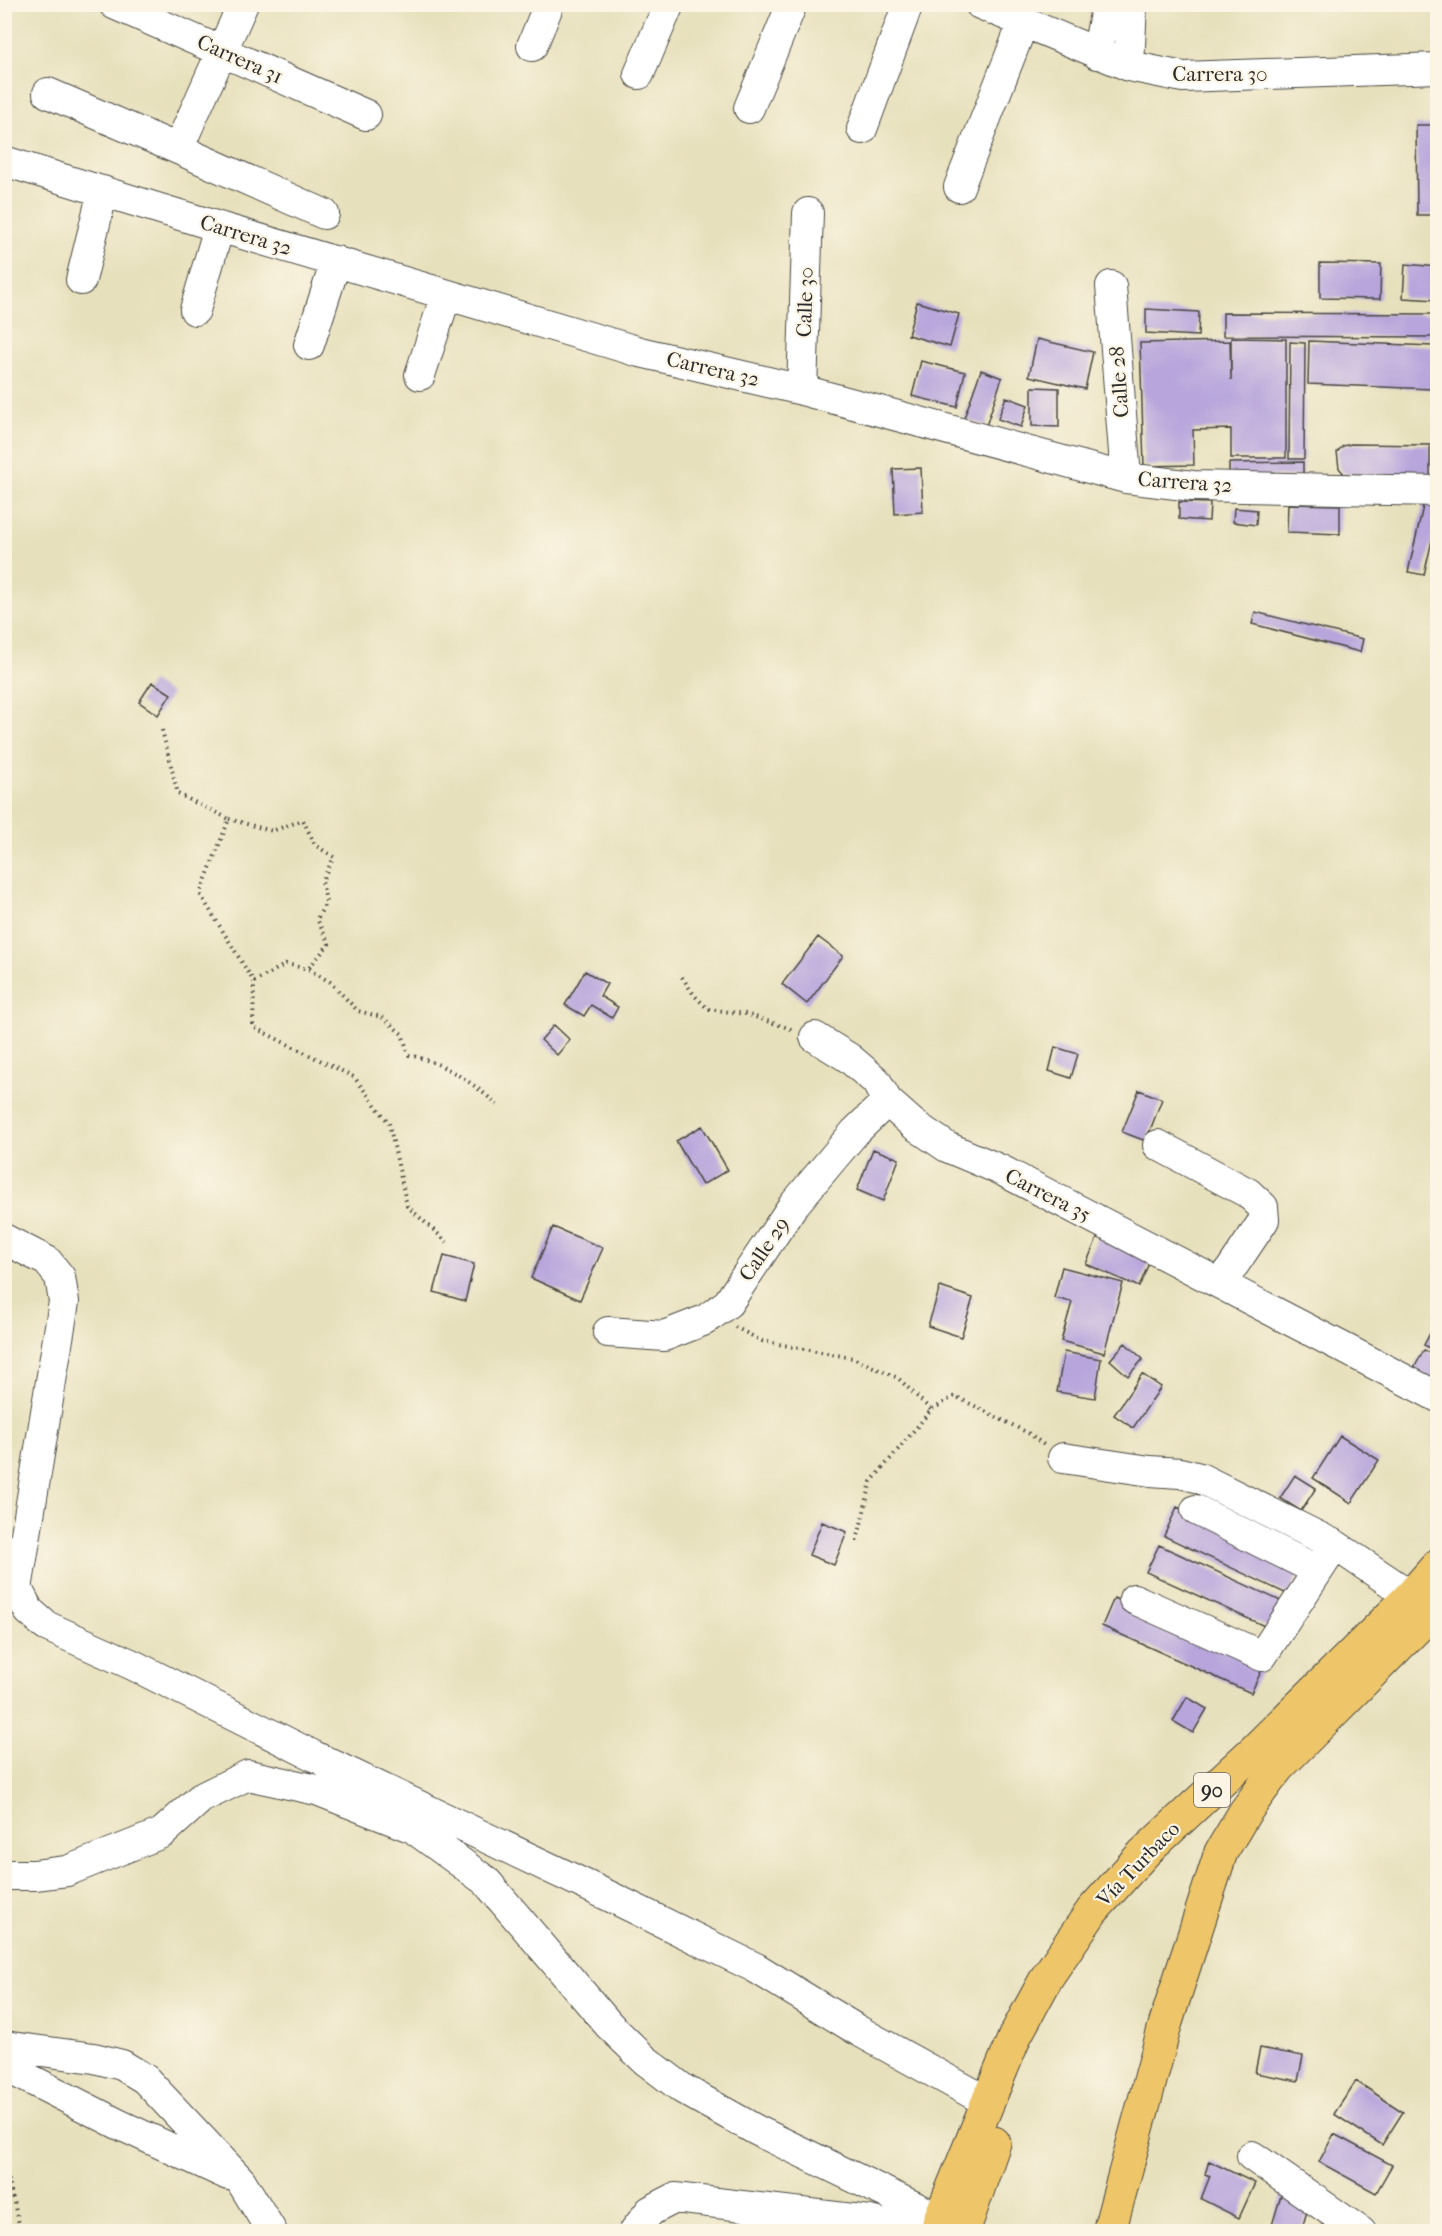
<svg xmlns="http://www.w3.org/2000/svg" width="1442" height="2236" viewBox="0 0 1442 2236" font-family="'IM FELL French Canon',serif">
<rect width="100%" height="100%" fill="#fcf5e5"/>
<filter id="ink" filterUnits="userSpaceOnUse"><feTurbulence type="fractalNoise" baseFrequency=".0167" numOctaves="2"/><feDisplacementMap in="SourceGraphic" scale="12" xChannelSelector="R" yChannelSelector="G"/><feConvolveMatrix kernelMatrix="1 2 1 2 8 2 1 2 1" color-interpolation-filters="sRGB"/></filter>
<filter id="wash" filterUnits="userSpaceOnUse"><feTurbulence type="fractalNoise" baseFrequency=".008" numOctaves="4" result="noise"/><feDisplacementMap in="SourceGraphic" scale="24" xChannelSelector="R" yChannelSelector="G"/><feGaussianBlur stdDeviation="1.35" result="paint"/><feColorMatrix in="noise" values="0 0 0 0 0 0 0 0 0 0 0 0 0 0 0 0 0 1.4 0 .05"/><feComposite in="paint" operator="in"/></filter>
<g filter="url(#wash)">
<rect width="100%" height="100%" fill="#e7e0bc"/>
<g id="blocks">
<path fill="#b7a5dc" d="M1416,125H1435L1436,215H1417Z
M1320,263L1381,264L1380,299L1320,298Z
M1405,264L1438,267L1437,300L1403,298Z
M917,302L959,314L950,347L908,335Z
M1146,309L1199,312L1198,336L1146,333Z
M1223,313L1436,314V337L1223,336Z
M1231,338L1286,339V458H1231V429L1193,430L1194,465L1144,466L1140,343L1230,341L1231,380Z
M1037,339L1093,352L1085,389L1029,376Z
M1309,341L1433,346L1432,389L1308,384Z
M1290,342L1305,343L1304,459H1289Z
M921,361L965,372L957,407L912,396Z
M981,370L1002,378L986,426L964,418Z
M1032,387L1059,388V427L1032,426Z
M1006,397L1028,405L1021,427L998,419Z
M1351,444L1430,445V476L1344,474L1339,468L1337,452L1343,446Z
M1303,462V476L1229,477V463Z
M921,468L923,512L895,514L893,469Z
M1179,502L1210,503L1209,521L1179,519Z
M1424,502L1438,506V514L1424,575L1408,572Z
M1288,504L1340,505V534L1287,532Z
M1234,508L1257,510L1256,525L1233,522Z
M1255,612L1363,639L1360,652L1252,624Z
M152,682L171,694L158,715L139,702Z
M818,937L843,956L807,1004L782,984Z
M585,971L607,984L600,996L618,1007L612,1018L591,1005L584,1016L565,1005Z
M554,1025L570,1040L557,1055L541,1040Z
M1055,1047L1078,1054L1071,1078L1049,1071Z
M1139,1090L1162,1099L1146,1141L1122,1132Z
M702,1126L728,1170L702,1185L676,1141Z
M873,1149L899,1159L883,1201L857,1190Z
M553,1227L603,1248L580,1300L531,1278Z
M1098,1236L1151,1258L1139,1287L1086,1264Z
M444,1256L474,1264L465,1301L434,1292Z
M1062,1267L1123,1283L1104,1353L1061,1341L1072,1302L1054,1298Z
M940,1287L973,1298L961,1337L928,1326Z
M1434,1326L1438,1328V1352L1424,1345Z
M1125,1343L1143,1359L1128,1376L1110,1360Z
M1424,1350L1438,1357V1384L1413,1370Z
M1064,1352L1101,1359L1095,1398L1057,1392Z
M1142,1374L1161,1387L1133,1428L1114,1415Z
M1340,1436L1379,1460L1351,1503L1313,1478Z
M1295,1475L1316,1488L1301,1511L1280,1498Z
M1177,1507L1302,1566L1289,1595L1164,1536Z
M822,1522L847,1532L834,1565L809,1555Z
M1159,1545L1285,1603L1273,1630L1146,1572Z
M1114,1598L1264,1665L1251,1693L1102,1626Z
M1187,1697L1207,1709L1193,1733L1173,1721Z
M1260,2048L1303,2056L1298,2081L1255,2073Z
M1356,2081L1403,2112L1382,2145L1334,2114Z
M1334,2134L1392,2165L1376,2193L1319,2162Z
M1209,2161L1255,2183L1239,2218L1201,2199L1210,2176L1205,2174Z
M1282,2192L1310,2201L1301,2232H1270Z"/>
</g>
</g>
<g filter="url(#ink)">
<use href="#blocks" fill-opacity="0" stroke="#474641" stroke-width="1.5"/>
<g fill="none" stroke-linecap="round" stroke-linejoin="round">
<g stroke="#474641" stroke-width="32">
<path id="minor" d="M114,4L366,115
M980,4L1129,66L1183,77L1438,68
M532,46L549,4
M1097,54L1107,4
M1129,66L1132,4
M639,74L669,4
M48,93L178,149L324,214
M749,108L792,4
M862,129L908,4
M178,149L243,4
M4,161L219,227L640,352L802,390L1126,478L1193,486L1438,491
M959,187L1023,23
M81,280L103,191
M1111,286L1126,478
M195,310L219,227
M309,345L336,261
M420,375L446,295
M802,390L808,213
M815,1037L849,1058L876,1081L887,1101L913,1124L947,1147L1001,1170L1438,1397
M1158,1145L1248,1193L1263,1207L1264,1220L1221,1284
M4,1239L47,1261L60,1277L64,1302L17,1589L29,1611L46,1626L133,1665L314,1756L611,1897L756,1968L859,2031L988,2102
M608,1332L664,1336L705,1320L728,1303L792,1207L855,1132L887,1101
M1063,1458L1150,1471L1180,1473L1200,1478L1335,1545L1411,1596
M1196,1510L1317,1570
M1134,1599L1262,1656L1335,1545
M4,1875H35L67,1871L162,1833L201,1798L248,1775L317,1790L413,1828L486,1881L609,2025L645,2060L683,2089L756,2130L940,2219
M4,2046L94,2058L122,2065L145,2079L241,2181L272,2232
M4,2066L118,2124L228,2175
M1252,2156L1361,2232
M634,2232L650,2211L675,2198L870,2221L917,2232"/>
</g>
<g stroke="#474641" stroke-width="35">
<path id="highway" d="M937,2232L940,2219L1015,2036L1047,1977L1092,1911L1144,1853L1257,1748L1411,1596L1438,1565
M963,2232L994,2143
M1109,2232L1166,2022L1221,1852L1245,1812L1278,1767L1438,1606"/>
</g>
<path stroke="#474641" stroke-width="4" stroke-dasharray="1.5 4.5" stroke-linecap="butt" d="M162,730L178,794L229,819L200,894L254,982L253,1027L354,1077L389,1123L407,1206L447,1242
M229,819L272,831L303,820L315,845L334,857L322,881L326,902L317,919L329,944L308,969
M682,977L694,995L708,1009L746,1014L794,1030
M254,982L286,964L308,969L330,982L358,1011L382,1017L402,1034L409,1055C442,1062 473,1082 497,1105
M735,1327L762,1341L853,1358L898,1378L931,1410
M857,1541L871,1482L931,1410L955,1396L1030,1434L1044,1445
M4,2162L21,2232"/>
<use href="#minor" stroke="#fff" stroke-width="30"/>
<use href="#highway" stroke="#eec569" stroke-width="33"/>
</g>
</g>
<g text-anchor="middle" stroke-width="4.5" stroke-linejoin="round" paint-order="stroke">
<rect fill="#fcf5e5" stroke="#6a6863" stroke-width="1.5" x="1194" y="1773" width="36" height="34" rx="4.5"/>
<g font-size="20" font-weight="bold" fill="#2b2b2b">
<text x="1212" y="1797">90</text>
</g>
<g font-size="21" fill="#2b2b2b" stroke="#fcf5e5">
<text transform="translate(240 59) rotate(24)" y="7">Carrera 31</text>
<text x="1220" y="81">Carrera 30</text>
<text transform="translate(246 235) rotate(17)" y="7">Carrera 32</text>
<text transform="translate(805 302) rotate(-88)" y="7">Calle 30</text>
<text transform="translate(713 369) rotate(13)" y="7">Carrera 32</text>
<text transform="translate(1119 382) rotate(-94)" y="7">Calle 28</text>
<text transform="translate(1185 482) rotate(4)" y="7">Carrera 32</text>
<text transform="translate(1048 1195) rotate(27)" y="7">Carrera 35</text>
<text transform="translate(764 1249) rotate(-56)" y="7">Calle 29</text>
<text transform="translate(1138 1864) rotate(-46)" y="7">Vía Turbaco</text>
</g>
</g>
<rect width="1442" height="2236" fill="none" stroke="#fcf5e5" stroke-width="24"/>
</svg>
